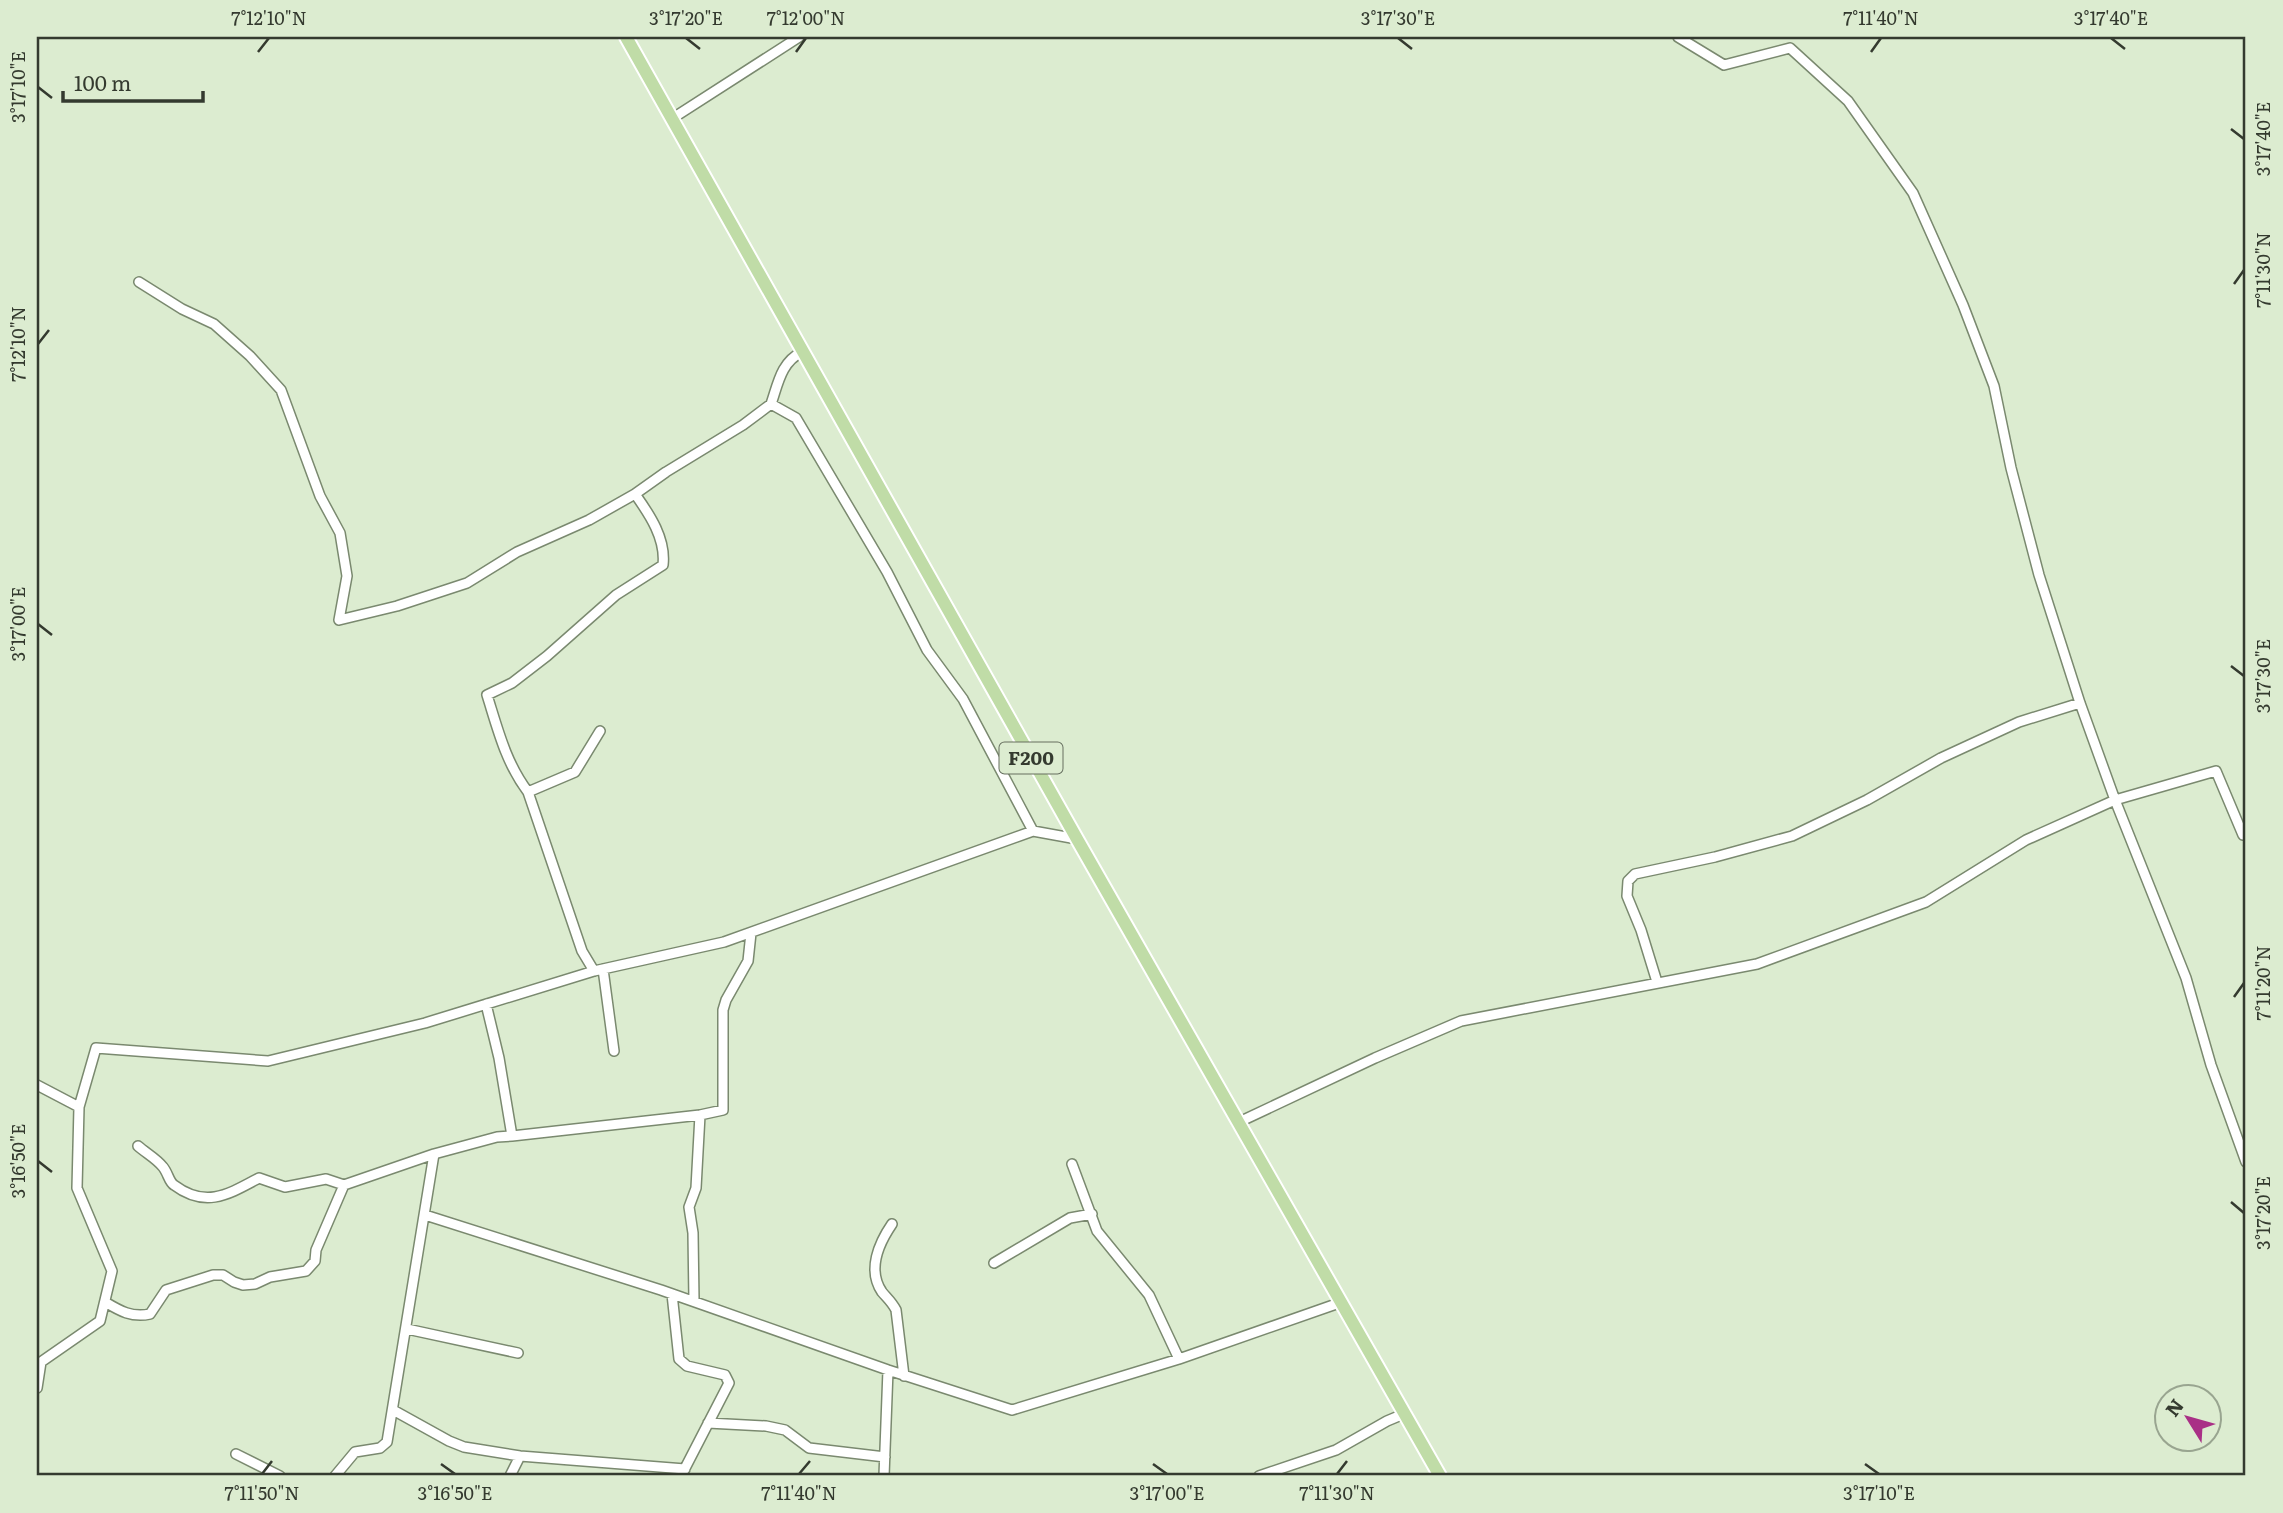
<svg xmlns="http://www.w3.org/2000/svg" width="2283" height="1513" viewBox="0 0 2283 1513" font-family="Literata,serif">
<rect width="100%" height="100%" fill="#dcecd0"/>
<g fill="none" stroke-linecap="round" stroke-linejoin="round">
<g stroke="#7a896f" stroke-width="12">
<path id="minor" d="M1678,37L1724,65L1790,48L1848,101L1913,193L1963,305L1994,386L2011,468L2039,575L2080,703L2115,800L2216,771L2243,835H2246
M673,118L799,37
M139,282L182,309L214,324L250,356L281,390L320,496L340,533L347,576L339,620L397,606L467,583L517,552L589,520L635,494L666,472L743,425L771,404L796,418L887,572L927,650L963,699L1033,831
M771,404C778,384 781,362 802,352
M528,792L575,772L600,731
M603,969L614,1051
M594,971L582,951L528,792C506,763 498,730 487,695L512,683L547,656L616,595L663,565C666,539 650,515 635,494
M1657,982L1641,930L1627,896L1628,881L1635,874L1715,857L1792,836L1867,800L1941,758L2019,722L2080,703
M37,1085L79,1107L77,1188L112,1271L100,1321L41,1362L37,1388
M79,1107L96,1048L268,1061L425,1023L594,971L724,942L1033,831L1077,839
M1237,1123L1375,1058L1461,1021L1757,964L1926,902L2026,840L2115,800L2186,978L2211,1065L2246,1162
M512,1136L700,1115L723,1110V1010L726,1000L748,961L751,933
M138,1146C146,1153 157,1159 163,1167C168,1173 169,1182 174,1185C206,1209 229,1194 259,1178L285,1187L326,1179L344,1185L434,1154
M1072,1164L1097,1231L1149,1295L1179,1359
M425,1215L661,1290L888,1370L1012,1410L1179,1359L1342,1302
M892,1224C879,1243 867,1270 882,1292C887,1298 892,1302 896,1310L904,1376
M994,1263L1070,1218L1092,1214
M672,1294L679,1359L687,1366L725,1375L729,1383L681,1476
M694,1301L693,1233L689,1207L696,1188L700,1115
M105,1302C120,1311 132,1318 150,1314L166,1290L213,1275H223L234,1282L243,1285L255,1284L270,1277L306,1271L315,1261L316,1250L344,1185
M407,1329L518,1353
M393,1410L449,1441L464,1447L520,1456L685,1469
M708,1423L766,1426L785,1430L809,1448L885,1457
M236,1454L280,1476
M335,1476L355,1452L380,1448L387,1442L434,1154L497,1137L512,1136L499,1058L486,1004
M510,1476L520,1456
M884,1476L888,1370
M1259,1476L1336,1450L1387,1421L1406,1413"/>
</g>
<g stroke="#fff" stroke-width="16">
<path id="major" d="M626,37L1077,839L1440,1476"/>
</g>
<use href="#minor" stroke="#fff" stroke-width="9"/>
<use href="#major" stroke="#c0dca7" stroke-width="12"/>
</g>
<path fill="none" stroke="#343a2f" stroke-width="2.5" d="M686,38L700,49M1398,38L1412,49M2111,38L2125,49M258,52L269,38M796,52L806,38M1871,52L1881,38M38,87L52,98M2231,129L2244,139M2234,284L2244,270M38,344L49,330M38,624L52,635M2231,666L2244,676M2234,997L2244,983M38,1161L52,1172M2231,1202L2244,1213M441,1464L455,1474M1153,1464L1167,1474M1865,1464L1879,1474M262,1474L272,1461M799,1474L810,1461M1337,1474L1347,1461"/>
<g text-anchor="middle" stroke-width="5" stroke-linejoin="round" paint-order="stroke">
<rect fill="#dcecd0" stroke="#666f5f" stroke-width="2" x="999.5" y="742.5" width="63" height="31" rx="5"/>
<g font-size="19" font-weight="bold" fill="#343a2f">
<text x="1031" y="765">F200</text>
</g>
</g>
<rect width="2283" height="1513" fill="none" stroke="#dcecd0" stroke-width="77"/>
<g transform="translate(2188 1418) rotate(307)"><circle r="33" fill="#dcecd0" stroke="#99a590" stroke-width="2"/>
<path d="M0-5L12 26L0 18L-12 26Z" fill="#a93086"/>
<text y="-10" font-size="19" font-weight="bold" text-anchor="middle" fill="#343a2f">N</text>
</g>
<path d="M63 91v10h140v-10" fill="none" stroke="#343a2f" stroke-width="3.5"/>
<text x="74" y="91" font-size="21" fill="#343a2f" stroke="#dcecd0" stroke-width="5" paint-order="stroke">100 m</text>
<rect x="38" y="38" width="2206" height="1436" fill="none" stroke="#343a2f" stroke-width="2.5"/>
<g font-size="18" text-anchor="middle" fill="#343a2f">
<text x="269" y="25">7°12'10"N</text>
<text x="686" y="25">3°17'20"E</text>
<text x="806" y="25">7°12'00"N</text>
<text x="1398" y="25">3°17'30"E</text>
<text x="1881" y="25">7°11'40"N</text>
<text x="2111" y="25">3°17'40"E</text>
<text transform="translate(19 87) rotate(-90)" y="6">3°17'10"E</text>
<text transform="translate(2264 139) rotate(-90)" y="6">3°17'40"E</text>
<text transform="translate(2264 270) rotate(-90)" y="6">7°11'30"N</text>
<text transform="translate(19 344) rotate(-90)" y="6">7°12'10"N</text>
<text transform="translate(19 624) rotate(-90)" y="6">3°17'00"E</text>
<text transform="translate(2264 676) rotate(-90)" y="6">3°17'30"E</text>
<text transform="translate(2264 983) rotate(-90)" y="6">7°11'20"N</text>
<text transform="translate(19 1161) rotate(-90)" y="6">3°16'50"E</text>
<text transform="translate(2264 1213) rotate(-90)" y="6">3°17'20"E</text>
<text x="262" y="1500">7°11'50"N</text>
<text x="455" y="1500">3°16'50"E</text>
<text x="799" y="1500">7°11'40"N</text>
<text x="1167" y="1500">3°17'00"E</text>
<text x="1337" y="1500">7°11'30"N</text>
<text x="1879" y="1500">3°17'10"E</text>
</g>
</svg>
